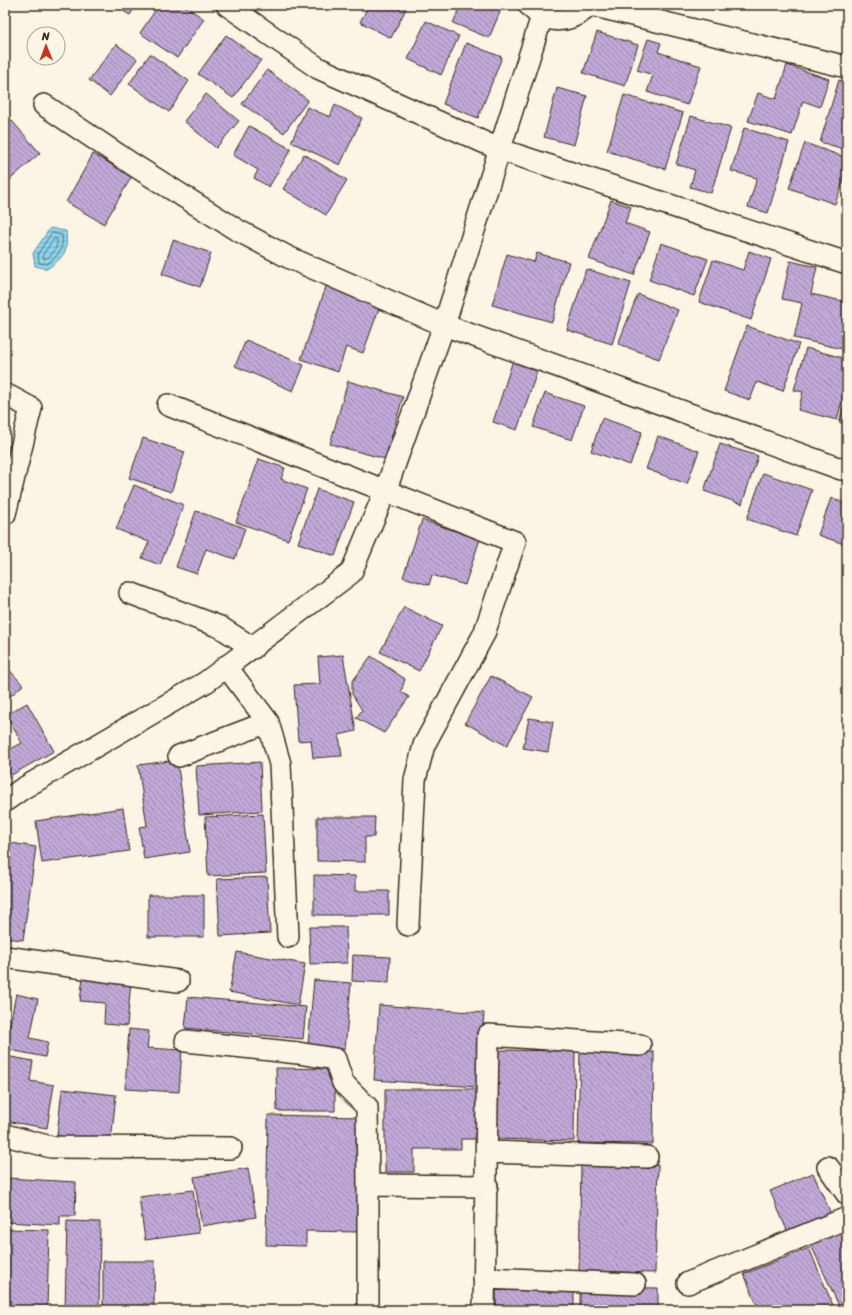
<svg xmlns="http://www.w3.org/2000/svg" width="852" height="1315" viewBox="0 0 852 1315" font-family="Sriracha,sans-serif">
<defs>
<pattern id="water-rules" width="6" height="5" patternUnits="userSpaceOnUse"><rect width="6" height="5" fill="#8ed5ef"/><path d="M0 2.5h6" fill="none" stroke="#7bb7cc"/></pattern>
<pattern id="building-back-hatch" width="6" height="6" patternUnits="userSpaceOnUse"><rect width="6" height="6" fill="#c0a8d7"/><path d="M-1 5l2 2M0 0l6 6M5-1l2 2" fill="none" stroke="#9d89ae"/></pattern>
</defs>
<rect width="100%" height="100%" fill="#fcf5e5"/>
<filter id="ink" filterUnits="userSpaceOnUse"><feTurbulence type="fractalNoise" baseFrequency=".025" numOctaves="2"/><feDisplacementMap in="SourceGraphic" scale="8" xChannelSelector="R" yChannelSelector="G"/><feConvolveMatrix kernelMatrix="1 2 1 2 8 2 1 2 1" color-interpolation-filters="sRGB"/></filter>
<g filter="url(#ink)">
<path fill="url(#water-rules)" stroke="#6d919b" d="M50,228L66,231C68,253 65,256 47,269L35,266L33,253Z"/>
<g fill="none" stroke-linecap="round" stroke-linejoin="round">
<path stroke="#5c6e72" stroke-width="1" d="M52,233L62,235C64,249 58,256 47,264L39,263L38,254Z
M54,239H57C58,248 52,257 44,259L43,255Z"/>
</g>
<path fill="url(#building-back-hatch)" stroke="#3b2a1e" d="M113,5H136L130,15Z
M159,5H184L204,19L177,58L140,33Z
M369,5H398L406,9L391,38L360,22Z
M461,5H503L489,38L453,23Z
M830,5H847V9Z
M426,21L459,36L441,75L408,59Z
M597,32L638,45L625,86L583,73Z
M226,35L261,60L233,98L198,74Z
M648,39L661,43L658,52L701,66L687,105L647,92L653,75L637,70Z
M466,43L502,57L478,118L443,104Z
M116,44L137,59L110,96L89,80Z
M150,54L189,81L169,112L129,84Z
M787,65L829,79L820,107L803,101L792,135L748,121L758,93L776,99Z
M267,70L308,100L284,133L242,104Z
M839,80L847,83V150L820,142Z
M557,88L587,96L574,145L544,137Z
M206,94L239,121L216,148L184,121Z
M624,95L683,113L665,169L607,151Z
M335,105L362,118L340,165L291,142L307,107L330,117Z
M5,113L40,153L5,184Z
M691,116L731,128L711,193L690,187L695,170L676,164Z
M249,126L291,149L269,187L254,178L258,170L233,155Z
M744,128L789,142L768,213L748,207L757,178L731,171Z
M805,143L847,158V171L835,204L789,188Z
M93,154L132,176L104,224L66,202Z
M304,154L347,180L326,215L283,189Z
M611,200L631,207L625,223L650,232L634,275L589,259Z
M173,240L211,253L200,287L162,274Z
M661,243L708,259L694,296L649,280Z
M749,251L771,259L751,320L699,302L713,260L743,270Z
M537,253L569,262L552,322L492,305L507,254L534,262Z
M790,261L817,267L811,294L847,302V350L794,338L802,303L782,299Z
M586,269L631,283L612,344L567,330Z
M328,281L382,300L363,353L346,347L338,372L301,359Z
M638,294L678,310L659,359L618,344Z
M747,326L799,344L783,391L757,382L750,400L724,391Z
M246,340L304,365L293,391L235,366Z
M806,348L847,359V381L837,420L798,410L803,392L794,390Z
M514,357L539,366L517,430L493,422Z
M348,381L403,397L385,459L330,444Z
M545,393L584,406L572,440L533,427Z
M847,394V425L839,422Z
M602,418L642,432L630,465L591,451Z
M658,436L699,451L687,484L646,469Z
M143,438L185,452L171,492L129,478Z
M720,444L758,456L742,504L704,491Z
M5,445L17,450L5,480Z
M259,459L285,468L281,479L307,489L288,540L236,522Z
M763,473L812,490L796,536L747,519Z
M134,485L184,505L160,565L142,558L149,542L116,529Z
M317,489L354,502L335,556L298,543Z
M831,498L847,504V545L818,535Z
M196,511L245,528L235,559L206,549L197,574L176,567Z
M422,520L480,539L465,585L432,575L429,585L403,577Z
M404,607L442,626L419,671L380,652Z
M343,655L356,731L339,735L342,756L313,758L311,740L298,741L294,685L320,684L318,657Z
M371,656L405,679L401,692L409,697L384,733L356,718L362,710L352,694V682Z
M5,665L23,685L5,701Z
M491,676L533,697L507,746L465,723Z
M27,703L54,751L6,778L5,752L22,743L6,715Z
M529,718L553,722L548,752L523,748Z
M177,760L190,852L144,859L139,827L147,826L138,765Z
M260,762L262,811L199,815L196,766Z
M123,808L129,851L42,863L36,821Z
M263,814L266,873L208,876L205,817Z
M317,817H375L374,837H365V862L317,861Z
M5,842L36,847L23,940L5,938Z
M314,875L355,876V891H389V915H314Z
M267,877L270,933L220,936L217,879Z
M148,895H204V937H148Z
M309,927H346L347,963L310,964Z
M237,952L305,964L298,1005L229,992Z
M353,955L390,957L389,983L352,981Z
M5,977L11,978L5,1004Z
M83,977L131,981L127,1026L104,1024L105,1003L80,1001Z
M314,980L351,983L345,1049L308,1045Z
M16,994L38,999L30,1038L48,1042L45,1057L5,1049Z
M188,997L306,1007L303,1039L185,1028Z
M379,1005L484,1013L478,1087L374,1080Z
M129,1029L149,1031L147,1048L182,1050L179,1092L125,1089Z
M496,1050L575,1051L574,1141L495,1139Z
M580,1051L654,1052L653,1144L578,1143Z
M6,1056L33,1061L30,1081L54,1085L47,1128L5,1121Z
M276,1068L335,1069V1111H277Z
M62,1089L116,1095L111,1141L57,1136Z
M385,1089H478V1139H461V1149H414V1172H385Z
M268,1115L360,1117L359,1232L306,1231V1246L266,1245Z
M581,1163L658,1165L655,1273L579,1271Z
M248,1168L256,1217L202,1226L194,1177Z
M813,1173L832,1216L789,1235L770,1191Z
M5,1178L76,1182L75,1216H60V1225L5,1222Z
M193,1190L199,1233L145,1240L139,1197Z
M67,1221L100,1222L99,1310H65Z
M847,1226V1310H841L810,1243Z
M5,1229L49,1230L47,1310H5Z
M809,1248L835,1310H759L744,1274Z
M103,1261H155L154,1304H143V1310H103Z
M580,1287L658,1288V1310H580Z
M496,1288H574V1310H496Z"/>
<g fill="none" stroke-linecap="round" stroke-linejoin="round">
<g stroke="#3b2a1e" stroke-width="24">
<path id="street" d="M227,5L318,68L501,150L847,263
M529,5C547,26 571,23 590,5
M591,5L847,67
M44,105L132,164L237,230L290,258L444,325L841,469
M5,394L31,408L5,514
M168,405L515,542L484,634L424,745L415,780L408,925
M130,593L220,627L253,648
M226,666L268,722L280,764L288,937
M179,756L268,722
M5,801L22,789L206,682L351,573L386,489L444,325L542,16
M5,957L178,981
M186,1041L298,1053L335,1059L343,1083L367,1107L368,1185
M5,1135L51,1147L231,1148
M487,1152L647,1157
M828,1167L847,1194
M484,1278L635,1284
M688,1283L847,1218
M368,1310V1185L487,1186
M484,1310L488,1035L640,1045"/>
</g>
<use href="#street" stroke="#fcf5e5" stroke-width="21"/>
</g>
</g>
<rect width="852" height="1315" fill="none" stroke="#fcf5e5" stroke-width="20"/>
<rect x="10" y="10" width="832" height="1295" fill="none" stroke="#3b2a1e" stroke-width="1.5" filter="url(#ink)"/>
<g transform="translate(46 46) rotate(359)"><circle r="19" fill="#fcf5e5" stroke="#afa495"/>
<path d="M0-3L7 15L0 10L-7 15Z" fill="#c8321e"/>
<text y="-6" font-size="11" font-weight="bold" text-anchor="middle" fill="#3b2a1e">N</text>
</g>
</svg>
